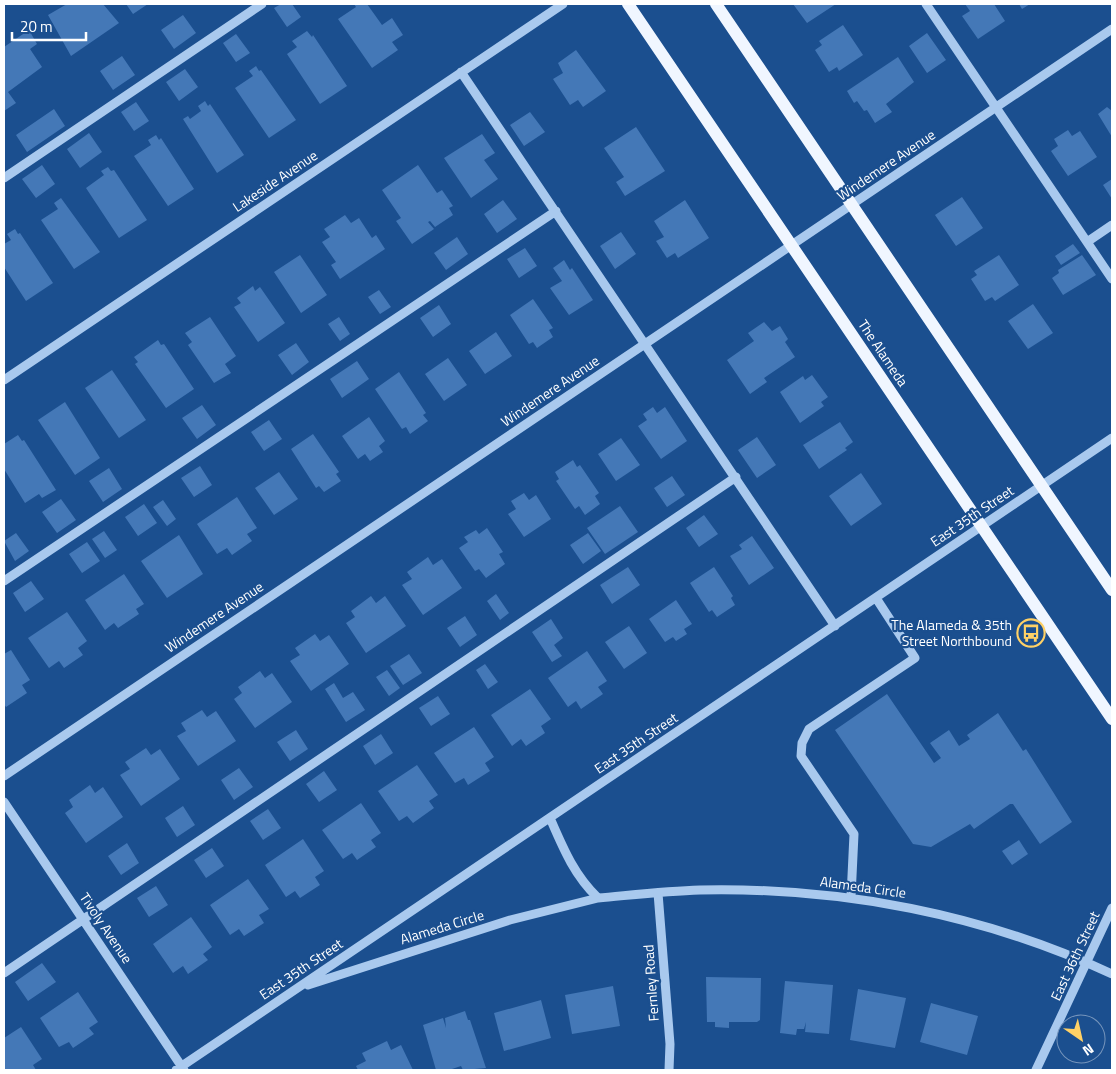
<svg xmlns="http://www.w3.org/2000/svg" width="1116" height="1074" viewBox="0 0 1116 1074" font-family="'Titillium Web',sans-serif">
<rect width="100%" height="100%" fill="#1b4f8f"/>
<path fill="#4478b7" d="M67,4H103L119,23L71,56L48,15Z
M126,4H148L133,14Z
M281,4H292L301,17L287,27L274,8Z
M354,4H367L382,25L392,18L403,35L392,42L398,50L372,68L338,19L356,7Z
M793,4H836L807,23Z
M965,4H994L1005,21L978,39L962,16L970,11Z
M1019,4H1030L1022,9Z
M183,15L196,33L174,49L161,30Z
M843,25L863,55L839,71L837,67L829,72L815,50L822,45L819,41Z
M29,30L37,44L30,49L42,67L8,92L16,103L4,111V47Z
M307,31L312,37L313,35L347,86L320,104L287,54L297,47L292,41Z
M927,33L946,60L927,73L909,46Z
M236,34L250,53L236,62L223,43Z
M576,50L606,91L583,107L578,100L570,105L553,79L563,73L558,63Z
M122,56L135,75L113,90L100,71Z
M898,57L914,82L886,104L892,112L875,123L867,110L864,111L857,101L854,103L847,91Z
M256,66L259,71L261,70L296,120L269,138L235,88L253,76L249,71Z
M185,69L198,87L179,101L166,82Z
M205,101L208,106L210,104L244,155L217,173L183,119L188,116L190,119L201,111L198,106Z
M136,102L149,121L134,131L121,112Z
M1107,107L1112,111V137L1098,114Z
M54,109L65,126L27,152L16,135Z
M530,112L545,132L524,146L510,125Z
M636,127L665,171L625,196L616,182L624,177L604,148Z
M1068,130L1072,136L1080,131L1097,157L1068,176L1051,151L1058,146L1054,139Z
M89,133L102,152L80,168L67,149Z
M482,134L495,153L484,160L498,179L471,198L444,158Z
M156,135L159,140L161,138L194,189L168,206L134,156L151,145L148,140Z
M42,165L55,184L36,198L22,179Z
M418,165L437,193L442,190L453,206L449,208L453,215L435,227L430,221L428,222L434,229L412,244L396,221L401,218L382,190Z
M108,167L111,171L114,170L147,220L119,238L86,188L104,175L101,171Z
M1112,179V199L1103,185Z
M962,197L983,228L956,246L935,215Z
M61,198L100,252L74,269L41,220L58,209L54,203Z
M503,200L517,219L497,233L484,214Z
M685,200L709,238L678,258L675,253L667,258L656,241L664,237L654,221Z
M345,215L351,223L359,218L372,238L376,235L385,249L340,279L331,265L336,262L322,242L330,237L324,229Z
M15,229L18,234L20,233L53,283L26,301L4,267V244L11,240L7,234Z
M621,232L636,254L615,269L600,246Z
M457,237L468,254L446,270L434,253Z
M1073,244L1080,253L1061,265L1055,256Z
M525,248L537,266L519,278L507,259Z
M300,255L327,295L301,313L274,272Z
M999,255L1019,285L995,301L992,297L985,301L971,279L977,275L974,271Z
M1082,255L1096,275L1063,295L1052,278L1059,273L1058,270Z
M564,260L570,270L572,268L593,300L569,315L550,288L562,281L553,268Z
M253,286L255,291L260,287L285,323L258,342L234,307L241,303L237,298Z
M379,290L391,307L380,314L368,297Z
M533,299L553,328L549,330L553,337L537,348L533,342L529,344L510,315Z
M1033,304L1053,333L1028,349L1008,321Z
M439,305L451,324L433,337L420,318Z
M210,317L236,356L225,364L231,373L214,383L188,345L192,342L185,333Z
M339,317L350,334L340,341L328,324Z
M764,322L772,331L780,326L788,339L785,342L795,357L764,378L767,382L750,394L727,360L754,341L748,333Z
M496,332L512,356L485,374L469,351Z
M158,340L161,345L164,344L194,389L166,408L135,364L138,362L134,357Z
M296,343L309,362L292,375L278,355Z
M448,358L467,385L444,401L425,374Z
M357,361L369,379L342,398L330,379Z
M112,370L146,420L119,438L85,388Z
M399,372L426,413L423,415L428,421L410,434L406,427L402,429L375,389Z
M812,375L828,397L821,402L824,406L800,423L780,392L803,376L805,380Z
M65,402L100,458L75,475L38,420Z
M202,405L216,425L197,439L182,418Z
M653,407L657,413L665,407L687,441L661,459L638,426L647,420L643,414Z
M369,417L385,441L379,446L383,452L370,461L365,454L358,459L342,436Z
M269,420L282,439L264,451L251,432Z
M840,422L853,442L845,448L847,450L819,469L803,445Z
M313,434L339,472L336,474L341,481L324,492L319,486L316,488L291,449Z
M18,435L22,441L24,440L56,490L42,498L39,494L25,503L4,469V444Z
M757,437L776,465L757,478L738,450Z
M621,438L640,465L616,481L598,454Z
M573,460L577,467L580,465L599,493L595,496L600,504L585,515L579,506L575,509L556,481L559,479L555,472Z
M200,466L212,485L194,497L181,478Z
M109,468L122,489L103,502L89,481Z
M279,472L298,499L274,515L255,488Z
M861,473L882,504L851,526L829,496Z
M672,476L685,495L667,507L654,488Z
M524,493L529,500L536,495L551,519L524,537L508,514L516,509L511,501Z
M237,497L257,528L247,534L252,541L232,555L227,548L217,554L197,524Z
M61,499L76,520L57,533L42,512Z
M163,500L176,519L167,526L153,507Z
M144,504L157,523L138,536L125,517Z
M620,506L638,532L605,554L587,528Z
M704,515L718,534L699,547L686,528Z
M487,528L503,552L499,554L505,564L486,578L479,569L475,571L459,548L468,542L464,537L476,530L479,534Z
M104,531L117,550L105,558L92,539Z
M16,533L29,551L15,561L4,541Z
M588,533L601,551L583,564L570,545Z
M179,535L203,574L167,598L141,561Z
M752,536L774,568L749,585L730,556L742,549L739,545Z
M87,542L100,561L82,573L69,554Z
M428,557L433,565L442,559L462,588L423,615L402,585L412,579L407,572Z
M628,567L640,585L612,604L600,585Z
M714,567L733,596L731,598L735,605L717,617L712,610L709,612L690,583Z
M124,574L144,604L136,609L139,614L118,628L114,623L105,630L85,600Z
M31,581L44,599L25,612L13,593Z
M496,594L509,613L500,620L487,601Z
M371,596L376,603L385,596L406,626L366,653L346,623L355,617L351,611Z
M676,600L692,624L684,629L687,634L676,641L673,637L665,642L649,619Z
M67,612L87,641L78,648L83,655L64,668L59,661L49,668L28,638Z
M465,616L477,635L460,647L447,628Z
M551,619L563,638L554,645L562,656L552,662L532,632Z
M629,626L647,653L624,669L605,642Z
M315,634L320,641L329,635L349,664L311,691L290,661L300,655L295,648Z
M11,650L30,680L22,685L27,693L6,707L4,704V654Z
M587,651L607,681L598,687L603,694L581,709L576,701L568,707L548,678Z
M409,654L422,673L403,685L390,666Z
M485,664L498,682L488,689L476,670Z
M387,670L400,688L389,696L376,677Z
M260,671L265,678L272,673L292,702L255,728L234,699L242,693L238,687Z
M334,683L343,698L353,692L365,710L346,722L325,689Z
M530,689L551,719L541,726L545,733L526,746L521,739L512,746L491,715Z
M887,694L934,763L941,758L930,743L949,730L959,746L970,739L967,735L998,713L1023,751L1026,749L1072,822L1040,844L1013,804H1010L974,829L970,824L931,847L913,844L835,730Z
M438,696L450,714L431,726L419,708Z
M202,710L207,717L216,711L236,741L198,766L177,736L186,731L181,723Z
M474,727L494,757L485,763L490,771L468,785L464,778L455,783L434,753Z
M296,730L308,749L290,761L277,742Z
M381,734L393,753L375,765L363,746Z
M146,748L151,755L160,749L180,779L141,806L120,775L130,769L125,762Z
M417,765L438,795L429,801L434,808L413,823L407,816L399,821L378,791Z
M239,768L253,787L234,800L221,780Z
M324,771L337,790L319,802L306,784Z
M90,785L95,793L103,787L123,817L86,843L65,813L73,807L69,800Z
M361,803L381,833L371,840L376,847L357,860L352,853L343,859L322,830Z
M183,806L195,825L177,837L165,818Z
M268,809L281,828L263,840L250,821Z
M303,839L324,871L315,877L320,885L300,898L295,891L286,897L265,865Z
M1019,840L1028,854L1012,865L1002,851Z
M127,843L139,863L121,875L108,856Z
M212,848L224,866L206,878L194,860Z
M248,879L269,909L259,915L264,923L244,936L239,929L230,935L210,905Z
M156,886L168,905L149,917L137,898Z
M191,917L212,947L203,954L208,960L188,974L183,966L173,973L153,944Z
M42,963L56,982L28,1001L15,982Z
M706,977L761,978L760,1020L757,1022H729V1028L715,1027V1022H707Z
M785,981L833,985L829,1034L805,1032L806,1022L804,1029H797L796,1035L780,1033Z
M613,986L620,1026L572,1034L565,995Z
M858,989L906,998L895,1048L850,1040Z
M78,992L98,1022L89,1028L94,1034L73,1048L69,1042L59,1047L40,1018Z
M541,1000L551,1038L504,1051L494,1013Z
M931,1003L978,1016L967,1055L920,1042Z
M465,1011L468,1020H470L486,1068L463,1070L461,1066L449,1070H436L423,1025L443,1018L446,1028L445,1018Z
M21,1027L42,1059L33,1065L36,1070H4V1038Z
M387,1041L391,1050L401,1045L413,1070H358L356,1066L366,1061L362,1053Z"/>
<g fill="none" stroke-linecap="round" stroke-linejoin="round">
<path stroke="#a9c9ee" stroke-width="9" d="M926,4L1112,279
M461,72L835,626
M4,178L262,4
M1087,242L1112,225
M4,380L563,4
M4,581L556,211
M4,776L1112,29
M4,802L184,1070
M550,818C563,848 574,875 598,898C632,895 666,891 700,890C842,887 983,914 1112,974
M658,893L670,1044L669,1070
M851,897L854,834L801,756L802,743L809,729L915,658L876,598
M4,973L736,477
M308,985L510,920L598,898
M176,1070L1112,438
M1036,1070L1112,908"/>
<path stroke="#f0f6ff" stroke-width="12" d="M628,4L1112,719
M716,4L1112,590"/>
</g>
<defs>
<g id="bus-ring" transform="scale(1.4375)"><circle r="9.5" fill="#1b4f8f" stroke="#ffd166" stroke-width="1.5"/><path d="M-5-6H5V4H4V6H2V4H-2V6H-4V4H-5ZM-3.5-4V0h7V-4ZM-3.5 1.2v1.5H-2V1.2ZM2 1.2v1.5H3.5V1.2Z" fill="#ffd166"/></g>
</defs>
<g fill-rule="evenodd">
<use href="#bus-ring" x="1031" y="633"/>
</g>
<g text-anchor="middle" stroke-width="4.5" stroke-linejoin="round" paint-order="stroke">
<g font-size="14" fill="#fff" stroke="#1b4f8f">
<text transform="translate(886 165) rotate(-34)" y="5">Windemere Avenue</text>
<text transform="translate(275 181) rotate(-34)" y="5">Lakeside Avenue</text>
<text transform="translate(883 353) rotate(56)" y="5">The Alameda</text>
<text transform="translate(550 391) rotate(-34)" y="5">Windemere Avenue</text>
<text transform="translate(972 516) rotate(-34)" y="5">East 35th Street</text>
<text transform="translate(214 617) rotate(-34)" y="5">Windemere Avenue</text>
<text transform="translate(636 743) rotate(-34)" y="5">East 35th Street</text>
<text transform="translate(863 887) rotate(8)" y="5">Alameda Circle</text>
<text transform="translate(442 927) rotate(-17)" y="5">Alameda Circle</text>
<text transform="translate(106 928) rotate(56)" y="5">Tivoly Avenue</text>
<text transform="translate(1075 956) rotate(-65)" y="5">East 36th Street</text>
<text transform="translate(301 969) rotate(-34)" y="5">East 35th Street</text>
<text transform="translate(651 983) rotate(-94)" y="5">Fernley Road</text>
</g>
<g font-size="14" fill="#fff" stroke="#1b4f8f" text-anchor="end">
<text x="1012" y="630">The Alameda &amp; 35th<tspan x="1012" dy="16">Street Northbound</tspan></text>
</g>
</g>
<rect width="1116" height="1074" fill="none" stroke="#ffffff" stroke-width="10"/>
<g transform="translate(1081 1039) rotate(146)"><circle r="24" fill="#1b4f8f" stroke="#7695bc"/>
<path d="M0-4L9 19L0 12L-9 19Z" fill="#ffd166"/>
<text y="-8" font-size="14" font-weight="bold" text-anchor="middle" fill="#ffffff">N</text>
</g>
<path d="M12 32v8h74v-8" fill="none" stroke="#ffffff" stroke-width="2.5"/>
<text x="20" y="32" font-size="15" fill="#ffffff" stroke="#1b4f8f" stroke-width="4" paint-order="stroke">20 m</text>
</svg>
